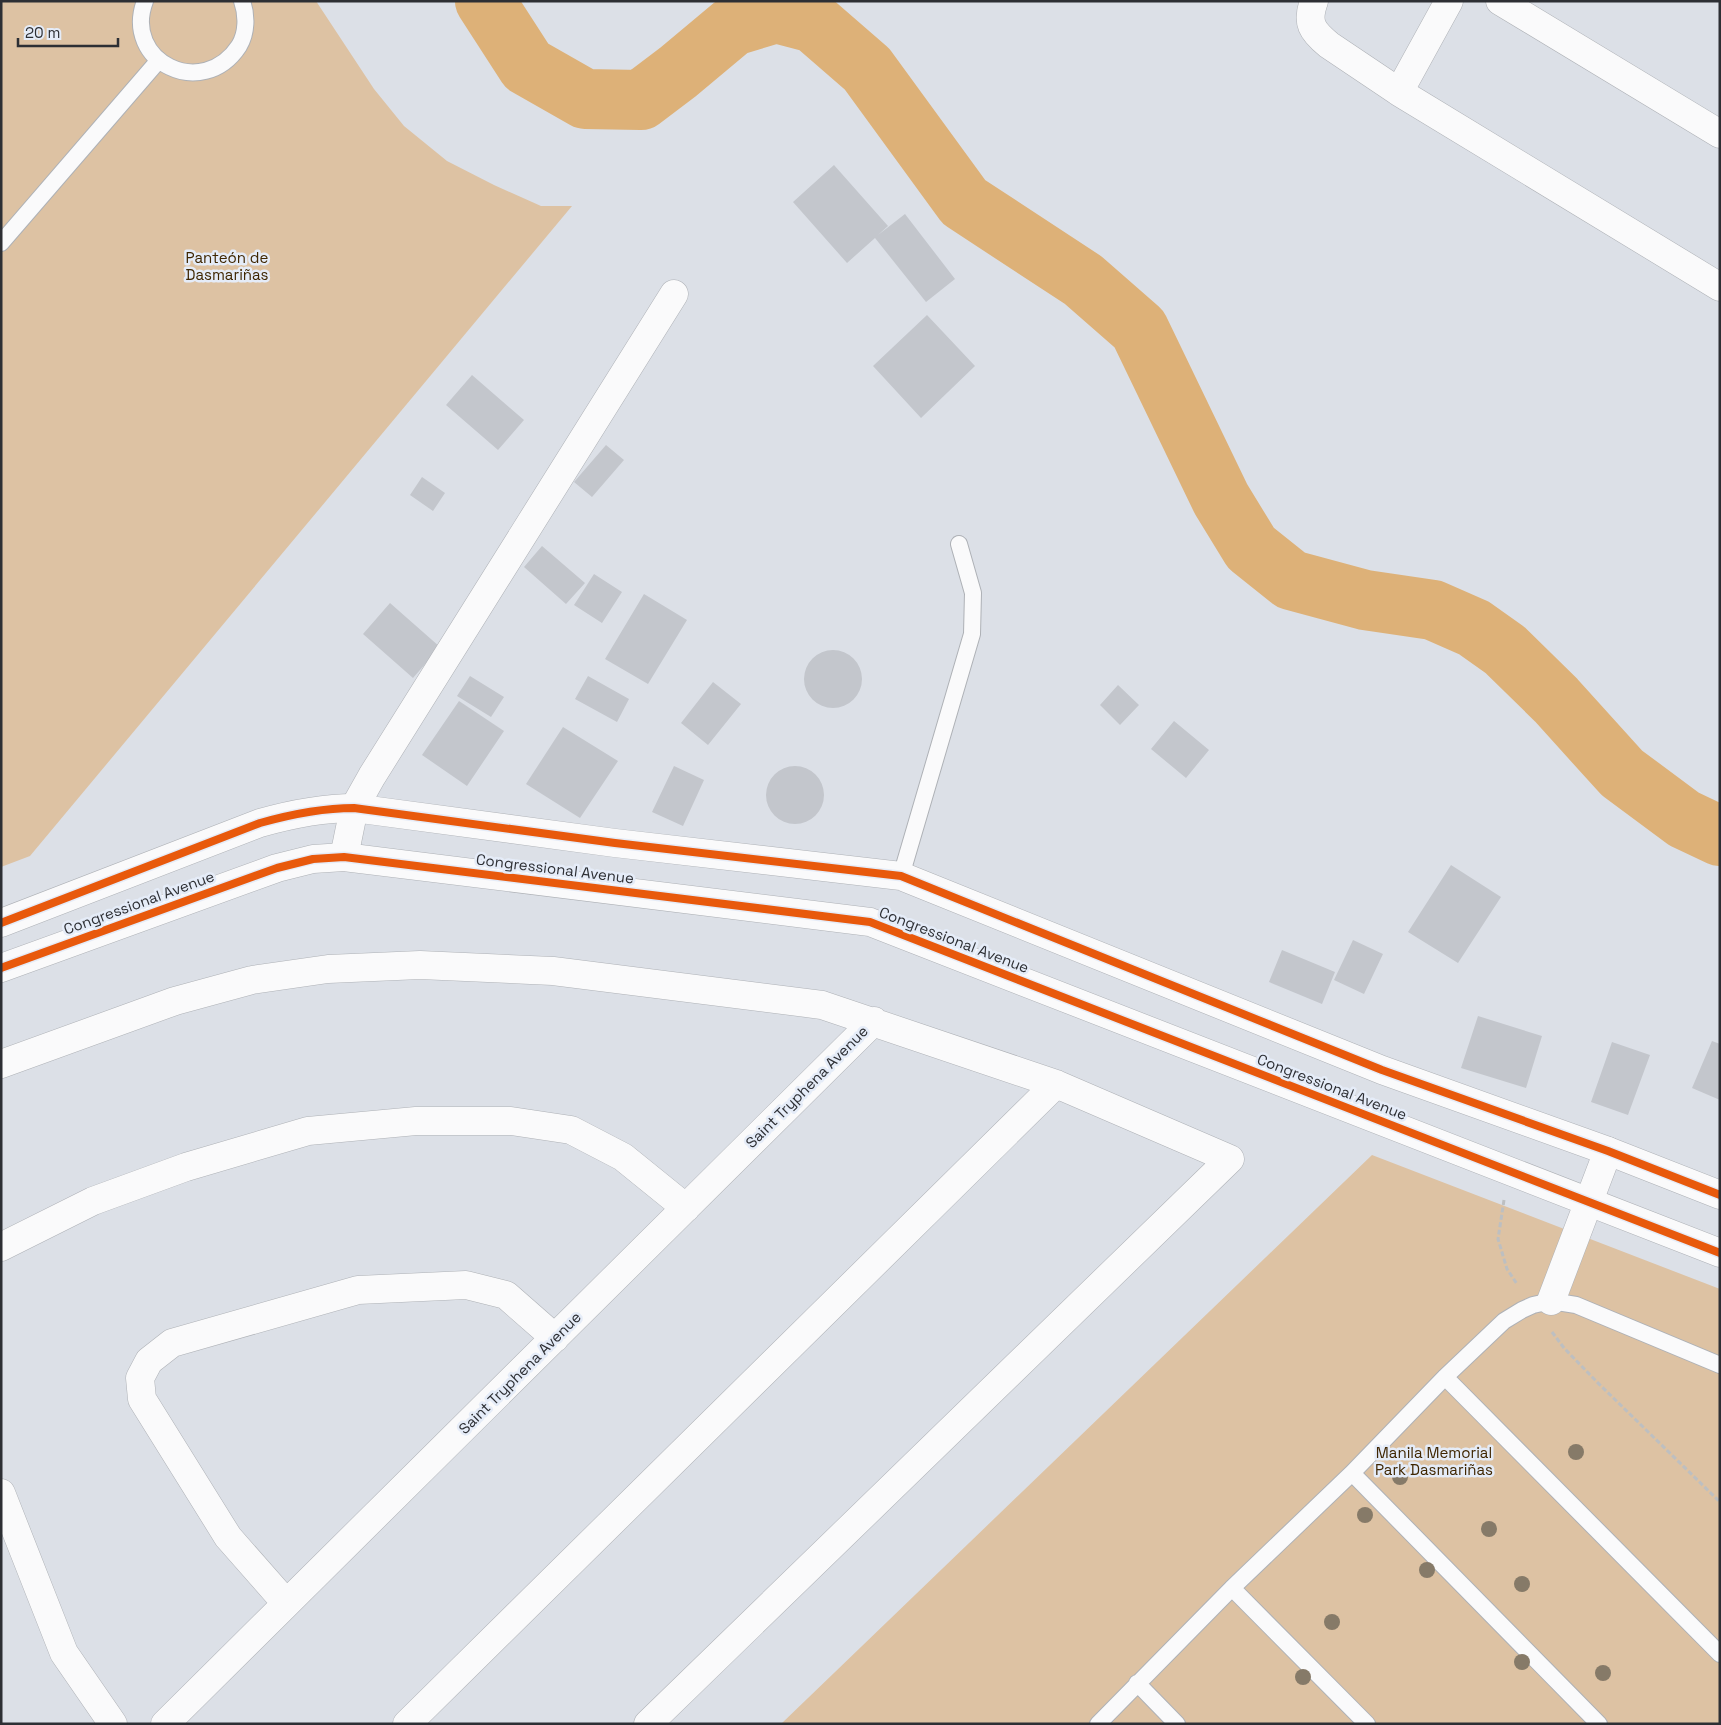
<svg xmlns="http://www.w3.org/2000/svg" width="1721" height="1725" viewBox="0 0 1721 1725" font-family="'Space Grotesk',sans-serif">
<rect width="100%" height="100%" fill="#dce0e7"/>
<path fill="#ddc2a3" d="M1,1H316L374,89L404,126L447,161L494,185L541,206H572L30,856L1,867Z
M1372,1155L1720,1289V1724H781Z"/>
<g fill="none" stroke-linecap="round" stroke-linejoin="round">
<path stroke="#ddb178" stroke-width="60" d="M485,1L527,66L585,99L641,100L678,72L733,26L776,13L814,23L867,69L964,202L1083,280L1139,329L1221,499L1251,548L1291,580L1365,600L1433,610L1474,628L1505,650L1556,700L1622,773L1684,819L1720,836"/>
</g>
<path fill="#c3c6cc" d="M834,165L888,226L878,235L905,214L955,279L926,302L875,238L847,263L793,202Z
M927,315L975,366L921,418L873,366Z
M472,375L524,420L498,450L446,405Z
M606,445L624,460L592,497L574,482Z
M422,477L445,493L433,511L410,495Z
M542,546L585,583L566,604L524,567Z
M594,574L622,592L602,623L574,605Z
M644,594L687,620L648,684L605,659Z
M390,603L440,647L413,678L363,634Z
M804 679a29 29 0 1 1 58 0a29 29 0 1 1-58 0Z
M470,676L504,697L491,717L457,696Z
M588,676L629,699L617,722L575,699Z
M713,682L741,704L708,745L681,723Z
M1118,685L1139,705L1120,725L1100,705Z
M459,701L504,731L467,786L422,755Z
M1174,721L1209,750L1186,778L1151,749Z
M563,727L618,761L580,818L526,784Z
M674,766L704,780L683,826L652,812Z
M766 795a29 29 0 1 1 58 0a29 29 0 1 1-58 0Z
M1451,865L1501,897L1458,963L1408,932Z
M1353,940L1383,954L1364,994L1334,980Z
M1282,950L1335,972L1322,1004L1269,982Z
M1478,1016L1542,1036L1526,1088L1461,1068Z
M1712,1041L1720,1044V1100L1692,1088Z
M1612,1042L1650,1055L1628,1115L1591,1102Z"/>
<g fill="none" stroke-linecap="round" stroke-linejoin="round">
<g stroke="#aeb1b6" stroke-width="18">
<path id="lane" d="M145,1C122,62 203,101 239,46C247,33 247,15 242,1
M1,243L159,60
M901,876L972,634L973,593L959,544
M1445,1377L1720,1654
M1352,1473L1599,1724
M1232,1588L1367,1724
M1137,1683L1177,1724
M1098,1724L1232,1588L1352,1473L1445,1377L1504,1321L1522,1310L1533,1305L1551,1301L1576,1305L1720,1365"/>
</g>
<g stroke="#aeb1b6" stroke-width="29">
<path id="street" d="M1314,1C1306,23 1312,31 1329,45L1399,92L1720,287
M1500,1L1720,134
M1399,92L1449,1
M344,857L354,808L372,776L674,294
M1,1064L175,1001L252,980L328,969L420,965L553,971L822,1005L1056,1084L1230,1159L648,1724
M1,1247L93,1201L186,1167L308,1131L416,1121H511L571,1130L623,1157L686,1208
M1551,1301L1608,1151
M1,1493L64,1653L113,1724
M286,1603L228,1537L142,1399L140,1378L149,1361L172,1343L358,1290L466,1285L506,1295L555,1338
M165,1724L874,1021
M407,1724L1056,1084"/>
</g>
<g stroke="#aeb1b6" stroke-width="29">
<path id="secondary" d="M1,923L260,823C292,814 322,808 354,808L615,843L901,876L1382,1070L1608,1151L1720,1195
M1,968L277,868L313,859L344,857L870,922L1720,1253"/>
</g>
<path stroke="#bdbfc1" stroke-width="3" stroke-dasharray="5 2.5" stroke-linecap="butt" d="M1504,1200L1498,1239L1507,1269L1517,1284
M1552,1332L1564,1348L1597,1382L1720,1502"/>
<use href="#lane" stroke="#fafafb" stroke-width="16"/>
<use href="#street" stroke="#fafafb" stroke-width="28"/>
<use href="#secondary" stroke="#fafafb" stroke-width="28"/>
<g stroke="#e5ecf8" stroke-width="11">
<path id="cycleway" d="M1,923L260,823C292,814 322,808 354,808L615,843L901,876L1382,1070L1608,1151L1720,1195
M1,968L277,868L313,859L344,857L870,922L1720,1253"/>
</g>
<use href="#cycleway" stroke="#e8590c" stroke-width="8"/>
</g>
<g fill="#867a68">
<circle cx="1576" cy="1452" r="8"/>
<circle cx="1400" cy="1477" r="8"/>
<circle cx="1365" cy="1515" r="8"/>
<circle cx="1489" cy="1529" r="8"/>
<circle cx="1427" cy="1570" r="8"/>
<circle cx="1522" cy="1584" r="8"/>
<circle cx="1332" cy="1622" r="8"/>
<circle cx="1522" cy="1662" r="8"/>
<circle cx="1603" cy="1673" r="8"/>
<circle cx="1303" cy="1677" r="8"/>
</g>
<g text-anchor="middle" stroke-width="5" stroke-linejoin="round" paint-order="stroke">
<g font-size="15" fill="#3f2601" stroke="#e5ecf8">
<text x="227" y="263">Panteón de<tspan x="227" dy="17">Dasmariñas</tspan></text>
<text x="1434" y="1458">Manila Memorial<tspan x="1434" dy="17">Park Dasmariñas</tspan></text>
</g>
<g font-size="15" fill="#2d2f34" stroke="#e5ecf8">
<text transform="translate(555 869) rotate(7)" y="5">Congressional Avenue</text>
<text transform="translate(139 903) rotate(-20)" y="5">Congressional Avenue</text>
<text transform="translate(954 940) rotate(21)" y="5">Congressional Avenue</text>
<text transform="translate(807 1087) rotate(-45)" y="5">Saint Tryphena Avenue</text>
<text transform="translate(1332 1087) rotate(21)" y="5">Congressional Avenue</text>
<text transform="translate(520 1373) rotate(-45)" y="5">Saint Tryphena Avenue</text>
</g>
</g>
<rect width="1721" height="1725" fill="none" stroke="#2d2f34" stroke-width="5"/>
<path d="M18 38v8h100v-8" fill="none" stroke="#2d2f34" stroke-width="2.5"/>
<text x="25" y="38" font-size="15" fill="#2d2f34" stroke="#e5ecf8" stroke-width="4" paint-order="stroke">20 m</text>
</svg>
